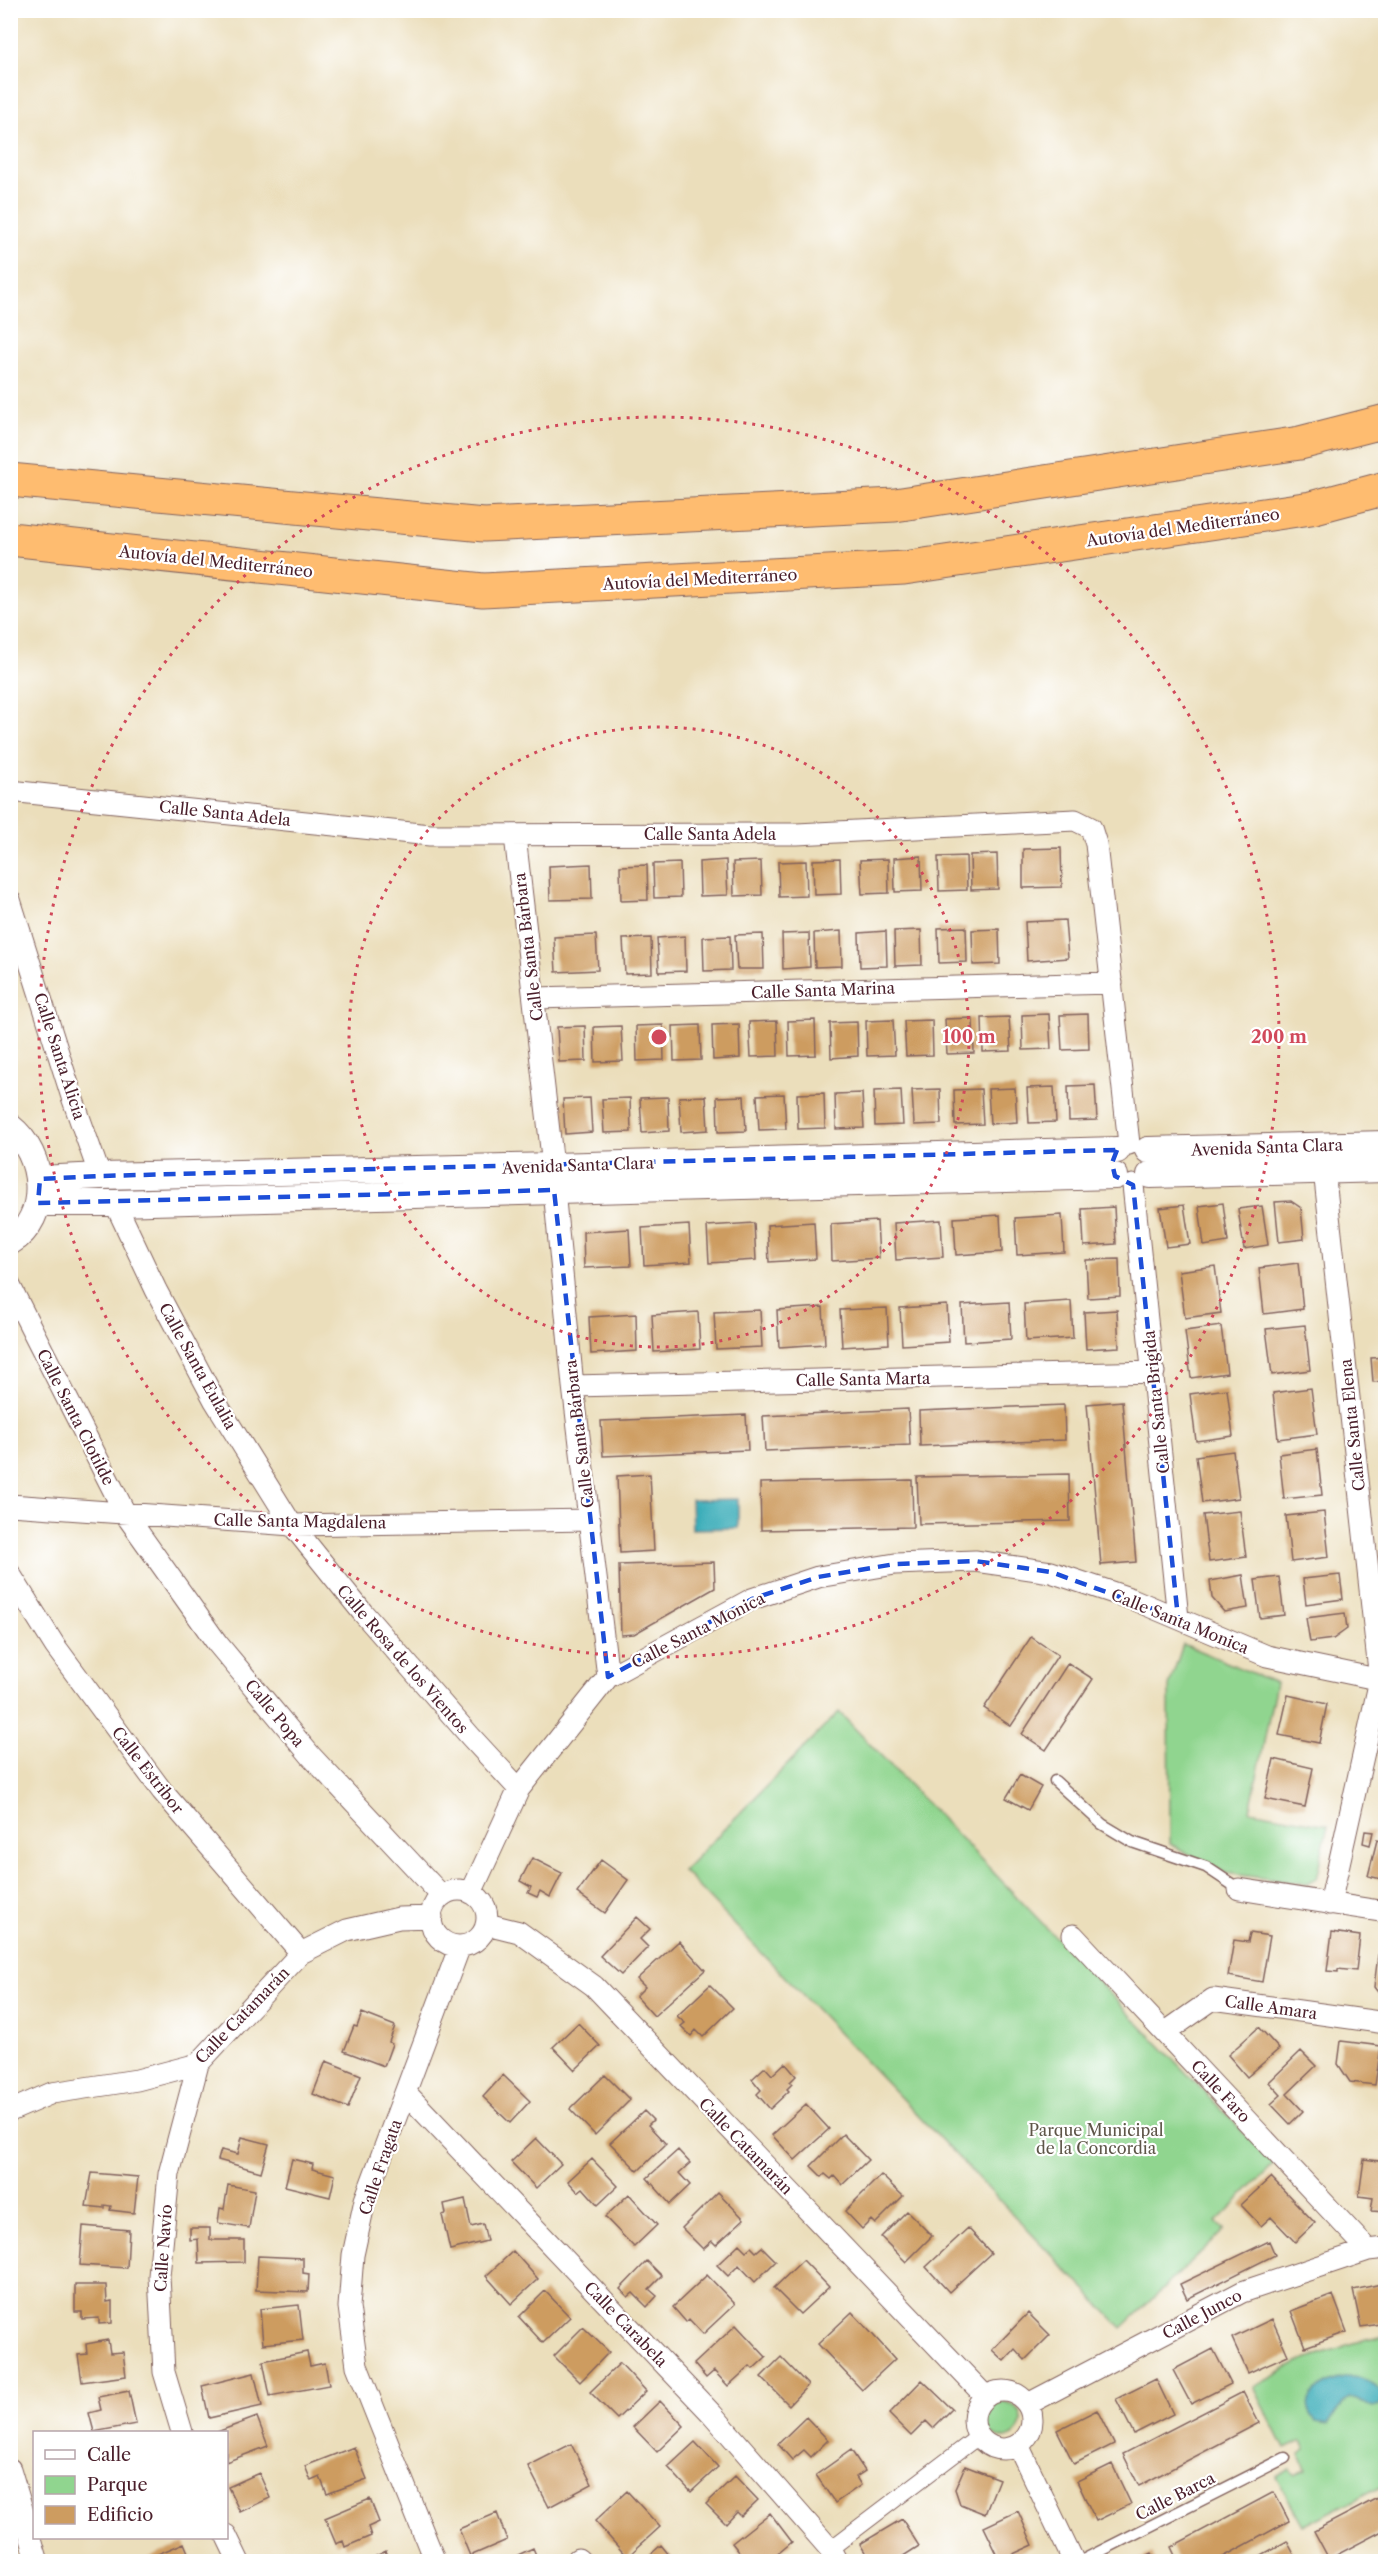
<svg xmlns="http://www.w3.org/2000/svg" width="1396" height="2572" viewBox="0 0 1396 2572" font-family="'Libre Caslon Text',serif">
<rect width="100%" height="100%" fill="#fff"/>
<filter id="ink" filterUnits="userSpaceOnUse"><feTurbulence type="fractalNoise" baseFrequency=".0167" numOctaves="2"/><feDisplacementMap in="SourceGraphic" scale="12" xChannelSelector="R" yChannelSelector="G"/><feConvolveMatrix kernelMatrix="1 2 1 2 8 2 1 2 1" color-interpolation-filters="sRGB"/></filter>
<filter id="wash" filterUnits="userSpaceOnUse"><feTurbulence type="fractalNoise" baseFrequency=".008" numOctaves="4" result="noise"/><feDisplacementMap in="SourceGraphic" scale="24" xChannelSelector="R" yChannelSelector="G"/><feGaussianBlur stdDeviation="1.35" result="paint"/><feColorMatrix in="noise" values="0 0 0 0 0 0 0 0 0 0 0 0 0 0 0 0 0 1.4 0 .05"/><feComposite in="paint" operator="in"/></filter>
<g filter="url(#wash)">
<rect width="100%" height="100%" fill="#ebdebb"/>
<path fill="#90d58f" stroke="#6d7a5d" stroke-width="1.5" d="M1183,1644L1276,1683L1250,1811L1328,1825L1316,1879L1307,1884L1225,1873L1170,1844L1169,1686Z
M839,1712L1274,2164L1216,2222L1224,2230L1122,2328L683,1871Z
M1385,2336V2484L1303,2526L1276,2477L1291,2469L1295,2475L1306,2470L1300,2454L1306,2450L1302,2441L1285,2449L1254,2387L1303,2360L1353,2343Z
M985 2420a18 18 0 1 1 36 0a18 18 0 1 1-36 0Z"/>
<path fill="#3eaeba" stroke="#446672" stroke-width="1.5" d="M738,1499V1528L692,1529L691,1500Z
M1350,2377C1365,2378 1375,2381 1382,2396L1379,2405L1373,2407C1338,2387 1350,2402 1329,2424L1316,2422C1293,2396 1327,2381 1350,2377Z"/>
<g id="blocks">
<path fill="#cd9c60" d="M1061,848L1062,887L1023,888V849Z
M997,854L998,889L971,890L970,855Z
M921,856L922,891L895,892L894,858Z
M966,856L967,890L939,891L938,857Z
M840,859L841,894L814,895L813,860Z
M888,859L889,893L862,894L860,860Z
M726,860L728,895L700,896L699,862Z
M761,861L762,895L734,896L733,862Z
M806,861L807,896L779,897L778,862Z
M680,863L681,897L654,898L653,864Z
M591,864L592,899L550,900L549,866Z
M647,865L648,900L621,901L620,866Z
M1065,920L1068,958L1027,961L1025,922Z
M966,927L967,962L939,963L938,928Z
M999,929L1000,964L973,965L972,930Z
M921,930L922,965L895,966L894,931Z
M841,931L842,966L815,967L814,933Z
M886,931L887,966L860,967L859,933Z
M809,933L810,967L783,969L782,934Z
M763,934L764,969H737L735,935Z
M596,935L598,970L556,972L554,937Z
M685,936L686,971L659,972L657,938Z
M730,936L731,970L704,971L703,937Z
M651,938L652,973L625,974L623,939Z
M1049,1014L1051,1049L1023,1050L1022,1015Z
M1088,1014L1089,1049L1062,1050L1060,1015Z
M1009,1017L1011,1051L983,1052L982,1018Z
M973,1018L974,1053L947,1054L945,1019Z
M815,1020L816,1055L789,1056L788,1021Z
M893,1020L895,1055L867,1056L866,1021Z
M932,1020L933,1055L906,1056L904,1021Z
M777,1021L778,1056L751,1057L749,1022Z
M857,1022L858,1056L831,1058L830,1023Z
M739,1024L740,1058L713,1060L712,1025Z
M663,1025L664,1060L637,1061L636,1026Z
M700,1025L701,1060L674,1061L673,1026Z
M585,1026L586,1061L559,1062L557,1027Z
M621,1026L623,1061L595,1062L594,1027Z
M1095,1085L1097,1120L1069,1121L1068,1086Z
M1054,1087L1056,1122L1029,1123L1027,1088Z
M1015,1088L1017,1122L990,1124L988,1089Z
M940,1089L941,1124L914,1125L912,1090Z
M981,1089L983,1124L955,1125L954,1090Z
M901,1090L903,1125L875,1126L874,1091Z
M824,1093L825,1128L798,1129L797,1094Z
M862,1093L864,1128L836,1129L835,1094Z
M784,1094L786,1129L759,1130L757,1095Z
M706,1096L708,1130L681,1132L679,1097Z
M744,1096L746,1131L718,1132L717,1097Z
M668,1097L669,1131L642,1133L640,1098Z
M590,1098L592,1132L565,1134L563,1099Z
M630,1098L631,1132L604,1133L602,1099Z
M1291,1201L1301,1208L1304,1239L1279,1242L1275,1202Z
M1223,1203L1228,1242L1204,1246L1199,1206Z
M1184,1205L1190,1244L1166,1247L1160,1208Z
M1262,1206L1268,1245L1244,1249L1238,1209Z
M1114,1207L1116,1244L1084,1246L1082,1209Z
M1000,1215L1002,1252L956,1255L954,1218Z
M1062,1215L1064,1252L1017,1255L1015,1218Z
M941,1220L943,1257L896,1260L894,1223Z
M877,1221L879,1258L832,1261L831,1224Z
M814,1222L816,1259L769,1262L767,1225Z
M754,1223L756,1260L709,1263L707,1226Z
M689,1225L691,1262L644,1265L642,1228Z
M629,1229L631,1266L584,1268L583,1232Z
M1119,1259L1120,1296L1088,1298L1086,1260Z
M1298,1263L1303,1309L1264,1314L1259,1268Z
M1215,1266L1221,1313L1185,1318L1179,1271Z
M1071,1301L1073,1338L1026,1341L1024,1304Z
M1009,1302L1011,1339L964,1342L962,1305Z
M947,1305L949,1342L902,1345L900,1308Z
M823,1307L825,1344L779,1347L777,1310Z
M887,1308L889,1344L842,1347L840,1310Z
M760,1310L762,1347L716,1349L714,1312Z
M1117,1310L1119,1347L1086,1349L1084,1312Z
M698,1312L700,1349L654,1352L652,1315Z
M636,1314L637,1351L591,1354L589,1317Z
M1305,1325L1310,1370L1272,1375L1266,1329Z
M1221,1326L1227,1373L1191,1378L1185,1331Z
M1386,1357V1381L1373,1382L1371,1358Z
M1311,1388L1317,1434L1278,1439L1273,1393Z
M1227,1389L1233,1436L1196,1441L1190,1394Z
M1122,1401L1136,1562L1101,1565L1087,1404Z
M1064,1405L1065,1440L920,1446L919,1411Z
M908,1409L910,1445L765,1451L763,1416Z
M746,1415L748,1450L603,1456L601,1421Z
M1317,1449L1322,1495L1284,1499L1279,1454Z
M1233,1451L1239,1498L1202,1503L1196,1456Z
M650,1474L654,1551L620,1553L617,1476Z
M1069,1474L1070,1521L919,1524L917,1477Z
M912,1480L913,1527L761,1530L760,1483Z
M1240,1511L1246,1557L1209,1562L1203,1515Z
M1324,1512L1329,1557L1291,1562L1286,1516Z
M714,1562L715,1588L634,1634L621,1635L619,1565Z
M1243,1575L1248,1608L1224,1612L1212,1598L1210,1581Z
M1340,1575L1343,1599L1306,1604L1303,1579Z
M1279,1577L1284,1615L1260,1618L1255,1580Z
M1345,1613L1347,1629L1333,1639L1310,1642L1306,1618Z
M1031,1637L1058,1655L1011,1726L984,1708Z
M1068,1663L1093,1679L1046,1750L1022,1734Z
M1288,1695L1327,1704L1319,1743L1279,1735Z
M1274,1759L1313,1768L1305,1807L1265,1799Z
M1020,1775L1041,1787L1028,1810L1006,1798Z
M1365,1831L1373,1832L1370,1845L1363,1843Z
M1377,1840L1386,1842V1880L1368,1876Z
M532,1858L562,1873L550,1897L540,1891L537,1897L528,1893L531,1887L520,1881Z
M601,1860L628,1880L605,1913L577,1893Z
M637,1917L650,1929L640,1939L648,1947L621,1975L600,1956Z
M1332,1932L1360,1936L1356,1971L1338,1969V1972L1327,1971Z
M1250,1933L1270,1936L1262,1982L1228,1976L1234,1940L1248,1942Z
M679,1941L705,1970L654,2016L636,1996L645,1987L637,1979Z
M1378,1955H1386L1384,1992L1377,1991L1374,1987Z
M710,1985L733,2008L703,2037L696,2030L691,2036L681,2026L685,2023L677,2016Z
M362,2013L395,2026L389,2042L392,2044L384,2066L344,2051L354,2026L357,2027Z
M578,2023L600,2046L575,2070L553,2047Z
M1259,2027L1279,2049L1247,2077L1228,2055Z
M1341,2041L1381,2046L1375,2085L1350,2082L1338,2064Z
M1301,2051L1316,2066L1287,2094L1303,2111L1290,2124L1271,2104L1281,2095L1269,2082Z
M326,2061L361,2075L348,2108L313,2094Z
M785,2063L796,2076L790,2082L792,2084L787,2089L789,2091L770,2109L757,2094L761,2090L752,2079L765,2067L772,2075Z
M503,2075L530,2101L510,2123L483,2097Z
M605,2075L630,2100L595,2135L570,2109Z
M806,2104L829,2129L795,2160L772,2135Z
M644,2111L653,2120L648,2125L666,2144L638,2171L610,2143Z
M843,2134L868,2160L842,2185L834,2176L831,2179L825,2174L822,2177L811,2166Z
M242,2137L269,2144L261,2172L218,2160L221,2150L238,2154Z
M536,2138L561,2164L536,2188L511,2162Z
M678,2150L690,2163L679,2173L690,2185L670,2204L647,2178Z
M292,2159L313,2164L312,2169L335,2175L330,2197L285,2186Z
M592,2159L618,2186L598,2205L583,2188L578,2192L568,2181Z
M1364,2159L1386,2162V2212L1371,2211L1373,2198L1359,2196Z
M92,2173L138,2177L134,2213L110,2210L111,2206L104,2205V2208L86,2206Z
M881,2175L903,2196L875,2224L871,2220L862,2229L845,2211Z
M1271,2177L1315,2223L1295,2242L1271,2217L1261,2226L1241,2205Z
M228,2185L255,2190L249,2228L218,2223L220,2208L224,2209Z
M718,2192L744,2219L716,2245L712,2241L703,2249L682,2228Z
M629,2194L657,2225L634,2247L605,2217Z
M465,2199L471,2227L483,2224L487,2241L450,2250L442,2215L446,2214L444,2204Z
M907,2211L932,2236L906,2262L881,2237Z
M83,2226L129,2230L127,2268L80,2265Z
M190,2228H210V2240H244V2262L199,2263L198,2239L190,2240Z
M968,2228L991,2253L949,2292L926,2267Z
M1269,2241L1275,2255L1187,2299L1180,2284Z
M739,2244L746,2251L751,2247L756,2252L762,2247L776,2261L755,2282L739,2265L728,2276L717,2265Z
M513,2251L538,2279L511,2304L486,2276Z
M258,2256L303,2258V2273L309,2274L308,2292L256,2290Z
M803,2260L829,2287L800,2314L774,2288Z
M647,2261L662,2276L649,2289L657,2296L647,2307L633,2293L628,2297L620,2289Z
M707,2275L735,2304L703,2334L689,2319L686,2322L673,2307Z
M1386,2283V2323L1361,2327L1353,2290Z
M75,2285H106L107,2302L112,2301V2323L99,2324V2318L82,2319V2312H75Z
M545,2291L570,2317L543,2343L519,2317Z
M1333,2295L1347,2332L1305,2347L1291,2311Z
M299,2305L303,2340L263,2344L260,2309Z
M852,2312L895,2359L862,2390L818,2344Z
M1028,2313L1050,2335L1025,2360L1015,2349L1004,2361L992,2350Z
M1272,2319L1288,2355L1248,2373L1232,2338Z
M736,2325L766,2357L753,2369L750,2366L728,2386L714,2371L706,2378L694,2364Z
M583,2327L609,2352L580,2382L554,2356Z
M108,2340L110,2353L123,2352L126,2376L82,2382L78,2355L87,2354L86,2344Z
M1213,2349L1231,2384L1191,2404L1173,2370Z
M307,2352L310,2366L325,2363L329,2385L270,2396L263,2361Z
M781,2357L808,2385L789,2405L761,2377Z
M620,2363L646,2391L617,2419L590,2392Z
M254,2373L262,2406L209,2418L202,2386Z
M1156,2379L1173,2414L1134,2434L1116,2399Z
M922,2380L952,2409L933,2428L926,2421L911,2436L889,2414Z
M129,2391L136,2424L94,2432L89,2413L101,2410L98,2397Z
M1243,2392L1259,2423L1139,2486L1123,2454Z
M660,2401L684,2426L657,2452L633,2427Z
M1097,2410L1114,2444L1074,2464L1057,2430Z
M257,2417L268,2446L226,2462V2432H217Z
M806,2417L828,2440L811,2457L804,2450L792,2460L778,2444Z
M695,2442L718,2467L691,2492L668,2467Z
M571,2444L592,2484L549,2507L528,2466Z
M354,2447L367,2479L327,2494L320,2477L311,2481L305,2466Z
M851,2450L865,2471L856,2477L861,2485L835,2503L816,2475Z
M1112,2464L1131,2504L1096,2521L1077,2481Z
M965,2466L999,2479L985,2514L960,2504L955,2489Z
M259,2473L270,2498L240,2512L228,2487Z
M735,2476L758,2500L741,2516L737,2512L726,2524L706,2504Z
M627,2491L660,2527L627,2557L595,2521Z
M1274,2492L1289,2521L1214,2562H1178L1171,2547Z
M1381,2496L1384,2501L1386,2500V2529L1329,2559L1314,2531Z
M370,2499L379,2522L368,2527L371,2536L345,2547L343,2541L336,2544L325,2518Z
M1018,2511L1033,2545L1000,2560L984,2527Z
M497,2513L507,2540L470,2556L459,2529Z
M770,2513L792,2542L768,2562H747L732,2543Z
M902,2519L919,2546L894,2562H871L860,2544Z
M1287,2541L1298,2562H1249Z
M184,2543L192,2562H146V2559Z
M661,2545L675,2562H642Z
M533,2548L539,2562H503Z
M386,2551L391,2562H364Z
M1152,2553L1156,2562H1134Z"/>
</g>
</g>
<g filter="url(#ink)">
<use href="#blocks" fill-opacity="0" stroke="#82625d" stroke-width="1.5"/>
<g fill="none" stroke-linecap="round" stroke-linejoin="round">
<g stroke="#82625d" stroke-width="13">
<path id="service" d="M1055,1781L1102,1824L1132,1842L1206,1867L1239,1889
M1079,2562L1285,2458"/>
</g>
<g stroke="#82625d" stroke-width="17">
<path id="pedestrian" d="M830,2549L979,2436"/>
</g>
<g stroke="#82625d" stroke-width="23">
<path id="minor" d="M10,791L430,835L797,834L1075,820L1091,828L1096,844L1129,1144
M515,836L553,1166
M10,900L72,1097L100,1176
M535,998L1112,983
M1324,1170L1380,1680L1330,1904
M1133,1185L1178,1618
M554,1190L573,1386L608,1677
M115,1203L156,1290L215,1401L292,1525L363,1613L470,1736L519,1789
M10,1286L126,1515L217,1643L311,1756L442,1896
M573,1386L1154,1372
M10,1505L292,1525L590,1520
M10,1574L55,1646L162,1791L301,1953
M1239,1889L1386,1912
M431 1918a28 28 0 1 1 56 0a28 28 0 1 1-56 0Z
M471,1893L519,1789L608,1677L752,1599L818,1577L895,1564L975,1561L1051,1572L1132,1599L1267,1656L1386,1681
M487,1924L519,1932L594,1986L986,2397
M1073,1935L1368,2250
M1166,2032L1213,1999L1386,2023
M406,2093L712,2414L830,2549L837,2562
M10,2111L52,2093L137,2080L198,2064L301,1953L347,1930L399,1918L432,1917
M974 2420a29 29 0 1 1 58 0a29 29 0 1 1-58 0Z
M1028,2404L1242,2292L1368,2250L1386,2248
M182,2432L164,2372L159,2276L169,2174L198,2064
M1018,2445L1074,2562
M10,2469L38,2562
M226,2535L239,2562
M578,2559L581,2562
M435,2562L357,2366L349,2307L353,2255L365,2200L460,1946"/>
</g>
<g stroke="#82625d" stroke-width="28">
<path id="tertiary" d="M10,1127C45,1154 51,1218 10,1242
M1148,1150L1386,1144
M1150,1175L1386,1169
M40,1179L100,1176L553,1166L1117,1150
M38,1203H115L1115,1176"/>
</g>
<g stroke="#82625d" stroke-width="35">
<path id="motorway" d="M10,480L484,525L895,505L1300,443L1386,421
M10,539L483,590L904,568L1311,508L1386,488"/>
</g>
<use href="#service" stroke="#fff" stroke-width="10"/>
<use href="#pedestrian" stroke="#fff" stroke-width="15"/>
<use href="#minor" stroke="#fff" stroke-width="21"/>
<use href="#tertiary" stroke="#fff" stroke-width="26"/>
<use href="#motorway" stroke="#febc70" stroke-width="33"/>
</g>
</g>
<path fill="none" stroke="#1d4ed8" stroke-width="4.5" stroke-dasharray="12 8" stroke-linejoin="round" d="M1117,1150L1112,1163L1115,1176L1133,1185L1178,1618L1051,1572L975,1561L895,1564L818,1577L752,1599L608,1677L554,1190L38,1203L40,1179L100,1176Z"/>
<g fill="none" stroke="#d1495b" stroke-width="3" stroke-dasharray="3 6">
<circle cx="659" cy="1037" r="310"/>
<circle cx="659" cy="1037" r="620"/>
</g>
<g text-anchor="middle" stroke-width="4.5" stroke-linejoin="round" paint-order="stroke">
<g font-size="16" fill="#4a1f2b" stroke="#fff">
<text transform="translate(1183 527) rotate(-8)" y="6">Autovía del Mediterráneo</text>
<text transform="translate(216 561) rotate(6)" y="6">Autovía del Mediterráneo</text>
<text transform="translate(700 579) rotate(-3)" y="6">Autovía del Mediterráneo</text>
<text transform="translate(225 813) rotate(6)" y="6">Calle Santa Adela</text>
<text x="710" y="840">Calle Santa Adela</text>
<text transform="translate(528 947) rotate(-97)" y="6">Calle Santa Bárbara</text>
<text transform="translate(823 990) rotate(-2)" y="6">Calle Santa Marina</text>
<text transform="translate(60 1056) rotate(72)" y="6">Calle Santa Alicia</text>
<text transform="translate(1267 1147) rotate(-2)" y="6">Avenida Santa Clara</text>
<text transform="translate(578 1165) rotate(-2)" y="6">Avenida Santa Clara</text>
<text transform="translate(198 1366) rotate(61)" y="6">Calle Santa Eulalia</text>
<text transform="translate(863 1379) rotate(-1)" y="6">Calle Santa Marta</text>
<text transform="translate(1156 1402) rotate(-96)" y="6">Calle Santa Brigida</text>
<text transform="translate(76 1417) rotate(63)" y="6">Calle Santa Clotilde</text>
<text transform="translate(1352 1425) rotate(-96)" y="6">Calle Santa Elena</text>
<text transform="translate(579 1434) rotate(-97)" y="6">Calle Santa Bárbara</text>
<text transform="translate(300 1521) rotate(1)" y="6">Calle Santa Magdalena</text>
<text transform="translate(1180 1621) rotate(22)" y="6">Calle Santa Monica</text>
<text transform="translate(698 1630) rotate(-27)" y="6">Calle Santa Monica</text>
<text transform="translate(403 1659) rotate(49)" y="6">Calle Rosa de los Vientos</text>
<text transform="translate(275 1713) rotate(50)" y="6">Calle Popa</text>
<text transform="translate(148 1770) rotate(52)" y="6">Calle Estribor</text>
<text transform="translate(1271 2007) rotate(8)" y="6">Calle Amara</text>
<text transform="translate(242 2015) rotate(-46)" y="6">Calle Catamarán</text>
<text transform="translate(1221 2091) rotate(47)" y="6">Calle Faro</text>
<text transform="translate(746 2146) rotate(46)" y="6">Calle Catamarán</text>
<text transform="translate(380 2167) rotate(-71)" y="6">Calle Fragata</text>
<text transform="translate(163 2248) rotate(-86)" y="6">Calle Navío</text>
<text transform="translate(1202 2314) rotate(-28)" y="6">Calle Junco</text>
<text transform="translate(626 2324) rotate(46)" y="6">Calle Carabela</text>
<text transform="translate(1175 2496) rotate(-27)" y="6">Calle Barca</text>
</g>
<g font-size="16" fill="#5f5649" stroke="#fff">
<text x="1096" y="2136">Parque Municipal<tspan x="1096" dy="18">de la Concordia</tspan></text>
</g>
</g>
<circle cx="659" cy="1037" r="9" fill="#d1495b" stroke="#fff" stroke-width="3"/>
<g font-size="18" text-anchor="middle" font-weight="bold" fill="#d1495b" stroke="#fff" stroke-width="4.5" stroke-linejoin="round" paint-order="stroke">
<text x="969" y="1043">100 m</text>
<text x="1279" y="1043">200 m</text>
</g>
<rect width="1396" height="2572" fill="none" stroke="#fff" stroke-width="36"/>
<rect x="33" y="2431" width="195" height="108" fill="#ffffff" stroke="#b7a5aa" stroke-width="1.5"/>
<rect x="45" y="2450" width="30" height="9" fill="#ffffff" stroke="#b7a5aa" stroke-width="1.5"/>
<text x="87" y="2461" font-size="18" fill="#4a1f2b">Calle</text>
<rect x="45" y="2476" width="30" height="18" fill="#90d58f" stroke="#b7a5aa" stroke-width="1.5"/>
<text x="87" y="2491" font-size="18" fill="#4a1f2b">Parque</text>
<rect x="45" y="2506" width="30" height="18" fill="#cd9c60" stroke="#b7a5aa" stroke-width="1.5"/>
<text x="87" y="2521" font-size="18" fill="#4a1f2b">Edificio</text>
</svg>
